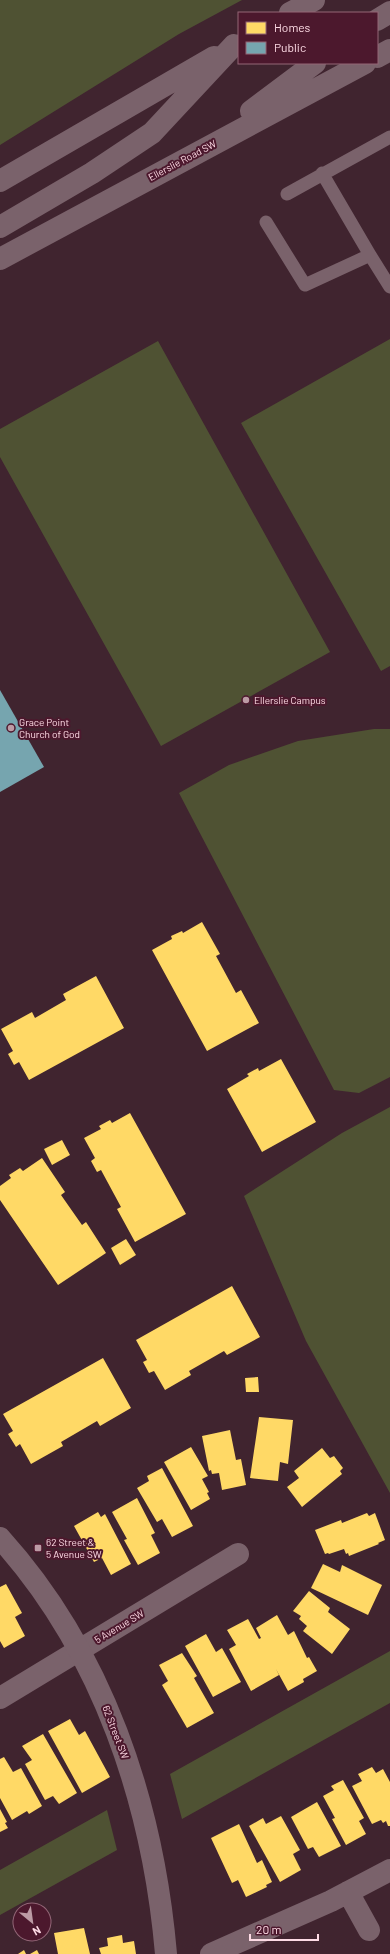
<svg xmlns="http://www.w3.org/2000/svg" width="390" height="1954" viewBox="0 0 390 1954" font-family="Barlow,sans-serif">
<rect width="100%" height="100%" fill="#40242f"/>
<path fill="#4f5233" d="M0,0H242L179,34L0,145Z
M390,339V666L381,671L241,423Z
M158,341L330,652L161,746L0,457V429Z
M374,729H390V1077L359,1093L334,1090L179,793L229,765L298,741Z
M390,1107V1493L306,1341L244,1196L342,1133Z
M390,1651V1703L182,1819L170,1774Z
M107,1810L117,1850L0,1915V1870Z"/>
<path fill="#ffd966" d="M202,922L220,954L216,956L236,993L241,990L259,1023L207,1051L152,950L172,939L171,936L182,931L183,933Z
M96,976L124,1028L29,1080L19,1062L14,1065L8,1054L13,1051L1,1029L32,1012L35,1018L66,1000L63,994Z
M281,1059L316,1122L262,1152L227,1089L249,1076L247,1074L258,1068L259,1071Z
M130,1113L186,1214L135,1242L117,1209L121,1207L101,1170L97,1172L91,1161L95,1158L84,1138L101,1129L99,1126L110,1120L112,1123Z
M62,1140L70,1155L52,1165L44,1149Z
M42,1158L65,1192L61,1195L82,1225L86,1222L106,1253L58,1285L0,1200V1186L11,1178L9,1175L20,1168L23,1171Z
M126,1239L136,1255L120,1265L111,1248Z
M232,1286L260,1337L227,1355L224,1351L189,1371L191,1375L165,1390L154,1371L149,1373L143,1362L147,1360L136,1340Z
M103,1358L131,1408L100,1426L97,1421L61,1442L63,1446L31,1464L20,1444L16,1447L8,1434L13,1431L3,1414Z
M258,1377L259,1392H246L245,1378Z
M259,1417L293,1420L288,1464L280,1462L278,1481L250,1478Z
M230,1430L236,1460L241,1459L246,1485L222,1490L219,1473L212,1474L211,1470L209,1471L202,1436Z
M191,1447L208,1476L202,1479L209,1492L207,1493L210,1499L191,1510L164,1462Z
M322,1448L330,1458L334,1456L343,1468L340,1471L342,1474L302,1507L287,1487L299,1478L294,1471Z
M162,1468L193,1526L172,1537L162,1519L157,1522L137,1488L149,1481L147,1476Z
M137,1498L155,1533L151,1535L160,1553L138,1565L124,1540L127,1539L112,1512Z
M98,1512L101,1517L105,1514L131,1564L111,1575L102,1558L94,1562L74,1526Z
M367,1513L369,1516L375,1513L385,1540L378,1543L379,1544L349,1556L348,1553L346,1554L344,1549L329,1554L328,1553L325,1554L315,1530L341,1520L342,1523Z
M323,1564L340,1572L342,1565L382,1585L368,1615L311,1588Z
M6,1584L22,1613L15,1617L25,1636L4,1648L0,1641V1587Z
M309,1591L330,1608L328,1612L350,1629L332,1654L303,1631L307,1626L299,1619L301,1616L293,1611Z
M277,1615L288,1635L294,1631L307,1658L309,1657L317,1671L303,1679L304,1682L288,1691L276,1669L279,1675L251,1691L229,1649L236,1645L227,1630L248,1619L259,1639L261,1638L256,1628Z
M206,1634L216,1652L222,1648L241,1682L213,1697L185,1646Z
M182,1653L197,1676L194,1678L214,1713L187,1728L162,1685L168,1681L159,1665Z
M70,1719L79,1735L85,1731L110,1777L82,1793L48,1731Z
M43,1734L77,1793L59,1804L53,1796L45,1800L25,1764L32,1760L22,1746Z
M4,1757L13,1772L21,1768L42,1806L29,1814L27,1811L12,1820L0,1798V1759Z
M372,1767L376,1773L383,1769L390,1782V1826H388L386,1821L383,1823L381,1820L372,1824L352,1786L362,1781L358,1774Z
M343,1780L364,1818L359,1821L366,1834L346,1845L332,1819L335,1818L323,1796L334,1790L331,1786Z
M317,1802L341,1846L319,1857L313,1847L308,1849L291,1817Z
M0,1809L7,1822L5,1823L8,1828L0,1832Z
M281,1816L300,1850L293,1854L301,1870L280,1882L249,1826L263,1818L266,1824Z
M239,1824L257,1863L262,1860L272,1882L266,1885L267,1887L246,1897L238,1880L232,1883L211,1838Z
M84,1928L90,1954H58L54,1933Z
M122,1935L123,1943L134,1941L136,1954H101L99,1948L108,1946L107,1938Z
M24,1950L26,1954H18Z
M37,1950L39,1954H30Z"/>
<path fill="#76a5af" d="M0,690L44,767L0,792Z"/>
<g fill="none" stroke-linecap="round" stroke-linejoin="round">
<path stroke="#7a626b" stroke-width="13" d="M287,194L390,137
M266,222L305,285L370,255L322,173
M370,255L390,287"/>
<path stroke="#7a626b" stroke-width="22" d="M0,1698L238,1554
M348,1892L369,1930
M211,1954L331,1901L390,1870"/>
<path stroke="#7a626b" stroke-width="22" d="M290,13L314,0
M377,20L390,12
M377,57L390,50
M251,111L315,63
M0,181L214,57
M0,227L92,173L152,133L234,45
M0,259L365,63
M0,1538C103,1652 153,1803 166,1954"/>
</g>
<g fill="#bc9ba5" stroke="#4c182d" stroke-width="1.5">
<circle cx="246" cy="700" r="4"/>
<circle cx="11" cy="728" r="4"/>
<rect x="34" y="1544" width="8" height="8" rx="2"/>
</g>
<g text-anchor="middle" stroke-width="4" stroke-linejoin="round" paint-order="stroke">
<g font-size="10" fill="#fedbe5" stroke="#4c182d">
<text transform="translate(182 160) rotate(-28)" y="4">Ellerslie Road SW</text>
<text transform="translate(119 1626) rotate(-31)" y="4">5 Avenue SW</text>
<text transform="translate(116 1732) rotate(69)" y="4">62 Street SW</text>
</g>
<g font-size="10" fill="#fedbe5" stroke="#4c182d" text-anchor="start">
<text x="254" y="704">Ellerslie Campus</text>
<text x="19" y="726">Grace Point<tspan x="19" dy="12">Church of God</tspan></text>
<text x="46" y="1546">62 Street &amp;<tspan x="46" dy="12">5 Avenue SW</tspan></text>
</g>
</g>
<rect x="238" y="12" width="140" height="52" fill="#4c182d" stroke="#936677"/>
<rect x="246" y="22" width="20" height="12" fill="#ffd966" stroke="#936677"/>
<text x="274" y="32" font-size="12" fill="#fedbe5">Homes</text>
<rect x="246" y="42" width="20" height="12" fill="#76a5af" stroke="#936677"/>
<text x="274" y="52" font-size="12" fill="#fedbe5">Public</text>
<g transform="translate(32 1922) rotate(151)"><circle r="19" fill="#4c182d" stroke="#936677"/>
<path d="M0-3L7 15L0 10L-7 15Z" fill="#bc9ba5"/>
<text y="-6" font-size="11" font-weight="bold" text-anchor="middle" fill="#fedbe5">N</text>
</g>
<path d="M250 1934v6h68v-6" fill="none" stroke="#fedbe5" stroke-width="2"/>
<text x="256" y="1934" font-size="12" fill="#fedbe5" stroke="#4c182d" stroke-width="3" paint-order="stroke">20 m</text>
</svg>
